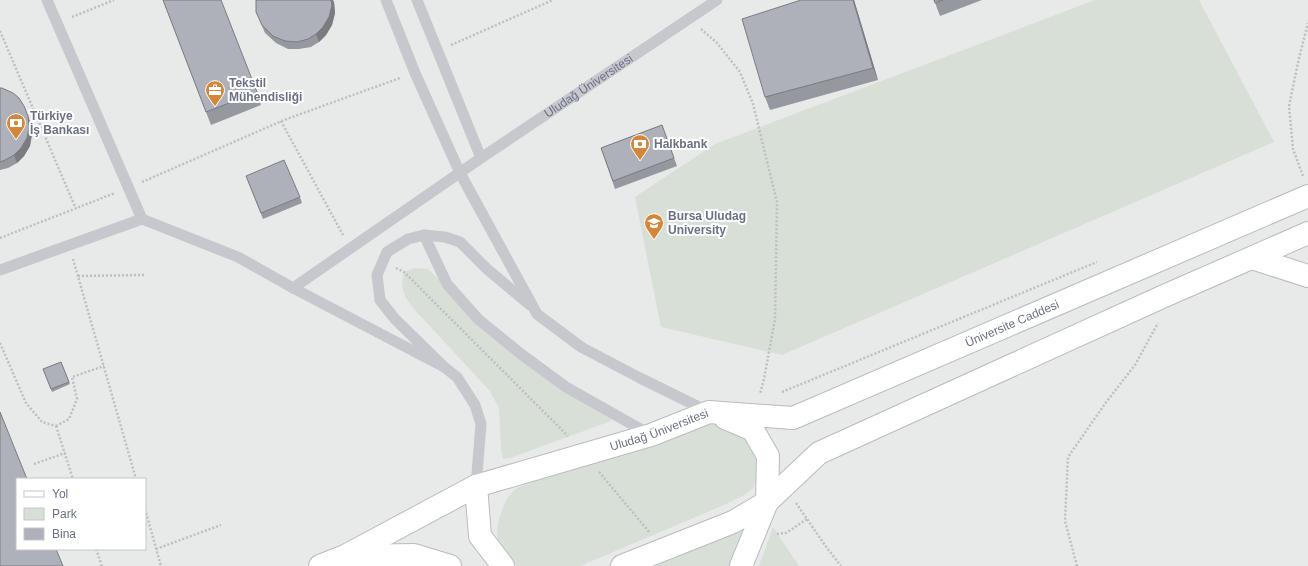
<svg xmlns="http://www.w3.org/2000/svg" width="1308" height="566" viewBox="0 0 1308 566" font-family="Arial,sans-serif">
<rect width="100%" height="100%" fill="#f7f8f6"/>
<path fill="#e8e9e9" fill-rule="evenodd" d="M0,0H1308V566H0ZM17,479H145V549H17Z"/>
<path fill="#d8dfd7" d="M1095,0H1199L1274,142L782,355L661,327L635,197L715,144Z
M414,268L428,269L445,285L483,327L611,418V421L510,458L503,459L501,449L499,408L490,391L413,308C403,294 400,290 404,272Z
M709,412L753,430L761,468L753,488L746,494L724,505L580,566H517C510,562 503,555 500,548C493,533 500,513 507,499C509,495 514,491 517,488Z
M767,502L741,566H623Z
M773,527L799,566H759Z"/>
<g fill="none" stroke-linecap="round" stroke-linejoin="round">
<g stroke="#b9bbc1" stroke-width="24">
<g id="secondary">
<path d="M1252,258L1308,276"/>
<path d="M725,418L753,430L768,456L767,502L741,566"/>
<path d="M476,486L480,536L503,566"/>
<path d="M348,556L414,555L450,566"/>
<path id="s2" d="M320,566L345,556L476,486L651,435L709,412L793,418L1308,196"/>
<path d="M622,566L733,522L767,502L819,453L1162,297L1308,233"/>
</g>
</g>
<path stroke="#bebfc2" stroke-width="2.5" stroke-dasharray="2 2" stroke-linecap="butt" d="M72,17L114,0
M701,29L717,43L740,72L753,104L777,202L775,319L764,379L760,394
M0,31L76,209
M451,45L553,0
M281,121L343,235
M1303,176L1293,149L1289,106L1299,58L1308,23
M142,182L284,120L400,78
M0,238L115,193
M73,259L136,479
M396,268L404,272L568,436
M78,276L144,275
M0,343L26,403L42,422L56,426
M782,392L1097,262
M56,426L69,419L77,399L72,377L104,366
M56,426L73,479
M34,464L65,453
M599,472L650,533
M796,503L827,548L841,566
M145,509L161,566
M777,534L786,533L807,519
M96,549L102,566
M156,549L221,525
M1077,566L1065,521L1068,457L1107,401L1135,365L1158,323"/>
<g stroke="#c7c8cd" stroke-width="11">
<path d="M47,0L142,219"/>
<path d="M386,0L415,73L460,173L537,314L581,347L640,378L709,412"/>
<path d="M417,0L481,158"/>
<path d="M424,235L447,284L478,319L521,354L566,387L651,435"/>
<path d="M0,270L142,219L238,257L293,288L444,367"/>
<path id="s1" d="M293,288L481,158L717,0"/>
<path d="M476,486L481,424L475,405L457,377L444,367L395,319L380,300L377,275L387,252L408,239L424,235L445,237L460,242L487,269L530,305"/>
</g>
<use href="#secondary" stroke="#fff" stroke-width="22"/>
</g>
<path fill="#96989f" d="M163,0L257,92L261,105L211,125Z
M801,0H854L878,80L770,110L765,97Z
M934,0H982L940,16Z
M334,2L335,13L332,25L326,35L319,42L311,47L299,49H288L276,43L265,33L256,12Z
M0,88L31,124L32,134L30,146L24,156L17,163L8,168L0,170Z
M662,125L677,166L615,189L601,148Z
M246,176L300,197L302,203L263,219Z
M61,362L70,384L52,392L43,369Z"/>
<path fill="#7a7c82" d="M331,0H333L334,2L335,13L332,25L326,35L319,42L316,34Z
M853,0H854L878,80L873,68Z
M28,116L31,124L32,134L30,146L24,156L17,163L14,155Z"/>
<path fill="#aeb1b9" stroke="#7a7c82" d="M163,0H221L257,92L206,112Z
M256,0H331L332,5L329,17L323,27L316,34L308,39L297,42L285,41L273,36L262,25L256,12Z
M801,0H853L873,68L765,97L742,19Z
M934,0H943L935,3Z
M0,88H2L13,93L19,98L24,106L28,116L29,127L27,138L21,148L14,155L5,160L0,162Z
M662,125L674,158L613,181L601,148Z
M284,160L300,197L261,213L246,176Z
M61,362L69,382L51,389L43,369Z
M0,412L27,479H17V549H56L63,566H0Z"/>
<defs>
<g id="office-pin" transform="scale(1)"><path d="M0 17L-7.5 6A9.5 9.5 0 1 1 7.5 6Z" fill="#d4873a" stroke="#fff"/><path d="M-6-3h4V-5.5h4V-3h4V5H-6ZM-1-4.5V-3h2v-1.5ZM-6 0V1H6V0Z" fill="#fff"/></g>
<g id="bank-pin" transform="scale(1)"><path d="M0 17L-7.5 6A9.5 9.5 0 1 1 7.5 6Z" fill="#d4873a" stroke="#fff"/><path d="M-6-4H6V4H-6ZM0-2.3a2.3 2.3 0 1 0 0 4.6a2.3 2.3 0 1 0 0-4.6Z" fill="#fff"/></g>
<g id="university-pin" transform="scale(1)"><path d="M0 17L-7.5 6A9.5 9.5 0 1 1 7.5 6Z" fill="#d4873a" stroke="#fff"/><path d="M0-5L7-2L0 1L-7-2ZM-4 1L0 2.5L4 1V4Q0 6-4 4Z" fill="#fff"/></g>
</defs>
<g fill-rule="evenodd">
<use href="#office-pin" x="215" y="90"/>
<use href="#bank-pin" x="16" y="123"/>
<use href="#bank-pin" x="640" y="144"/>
<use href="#university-pin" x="654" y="223"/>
</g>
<g text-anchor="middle" stroke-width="4" stroke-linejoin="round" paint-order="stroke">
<g font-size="12" font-weight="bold" fill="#6a7184" stroke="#fff" text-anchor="start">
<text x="229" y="87">Tekstil<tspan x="229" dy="14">Mühendisliği</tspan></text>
<text x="30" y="120">Türkiye<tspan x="30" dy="14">İş Bankası</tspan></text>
<text x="654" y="148">Halkbank</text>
<text x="668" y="220">Bursa Uludag<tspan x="668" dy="14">University</tspan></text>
</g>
<g font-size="12" fill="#6a7184" stroke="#fff">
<text dy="4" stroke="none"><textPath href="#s1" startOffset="358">Uludağ Üniversitesi</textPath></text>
<text dy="4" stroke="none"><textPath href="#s2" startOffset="743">Üniversite Caddesi</textPath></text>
<text dy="4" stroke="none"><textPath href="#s2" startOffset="367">Uludağ Üniversitesi</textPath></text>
</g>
</g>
<rect x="16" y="478" width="130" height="72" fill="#ffffff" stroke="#c3c6ce"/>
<rect x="24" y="491" width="20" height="6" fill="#ffffff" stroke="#c3c6ce"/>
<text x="52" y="498" font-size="12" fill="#6a7184">Yol</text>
<rect x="24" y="508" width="20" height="12" fill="#d8dfd7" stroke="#c3c6ce"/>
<text x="52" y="518" font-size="12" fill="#6a7184">Park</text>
<rect x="24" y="528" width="20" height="12" fill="#aeb1b9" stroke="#c3c6ce"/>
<text x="52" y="538" font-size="12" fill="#6a7184">Bina</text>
</svg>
